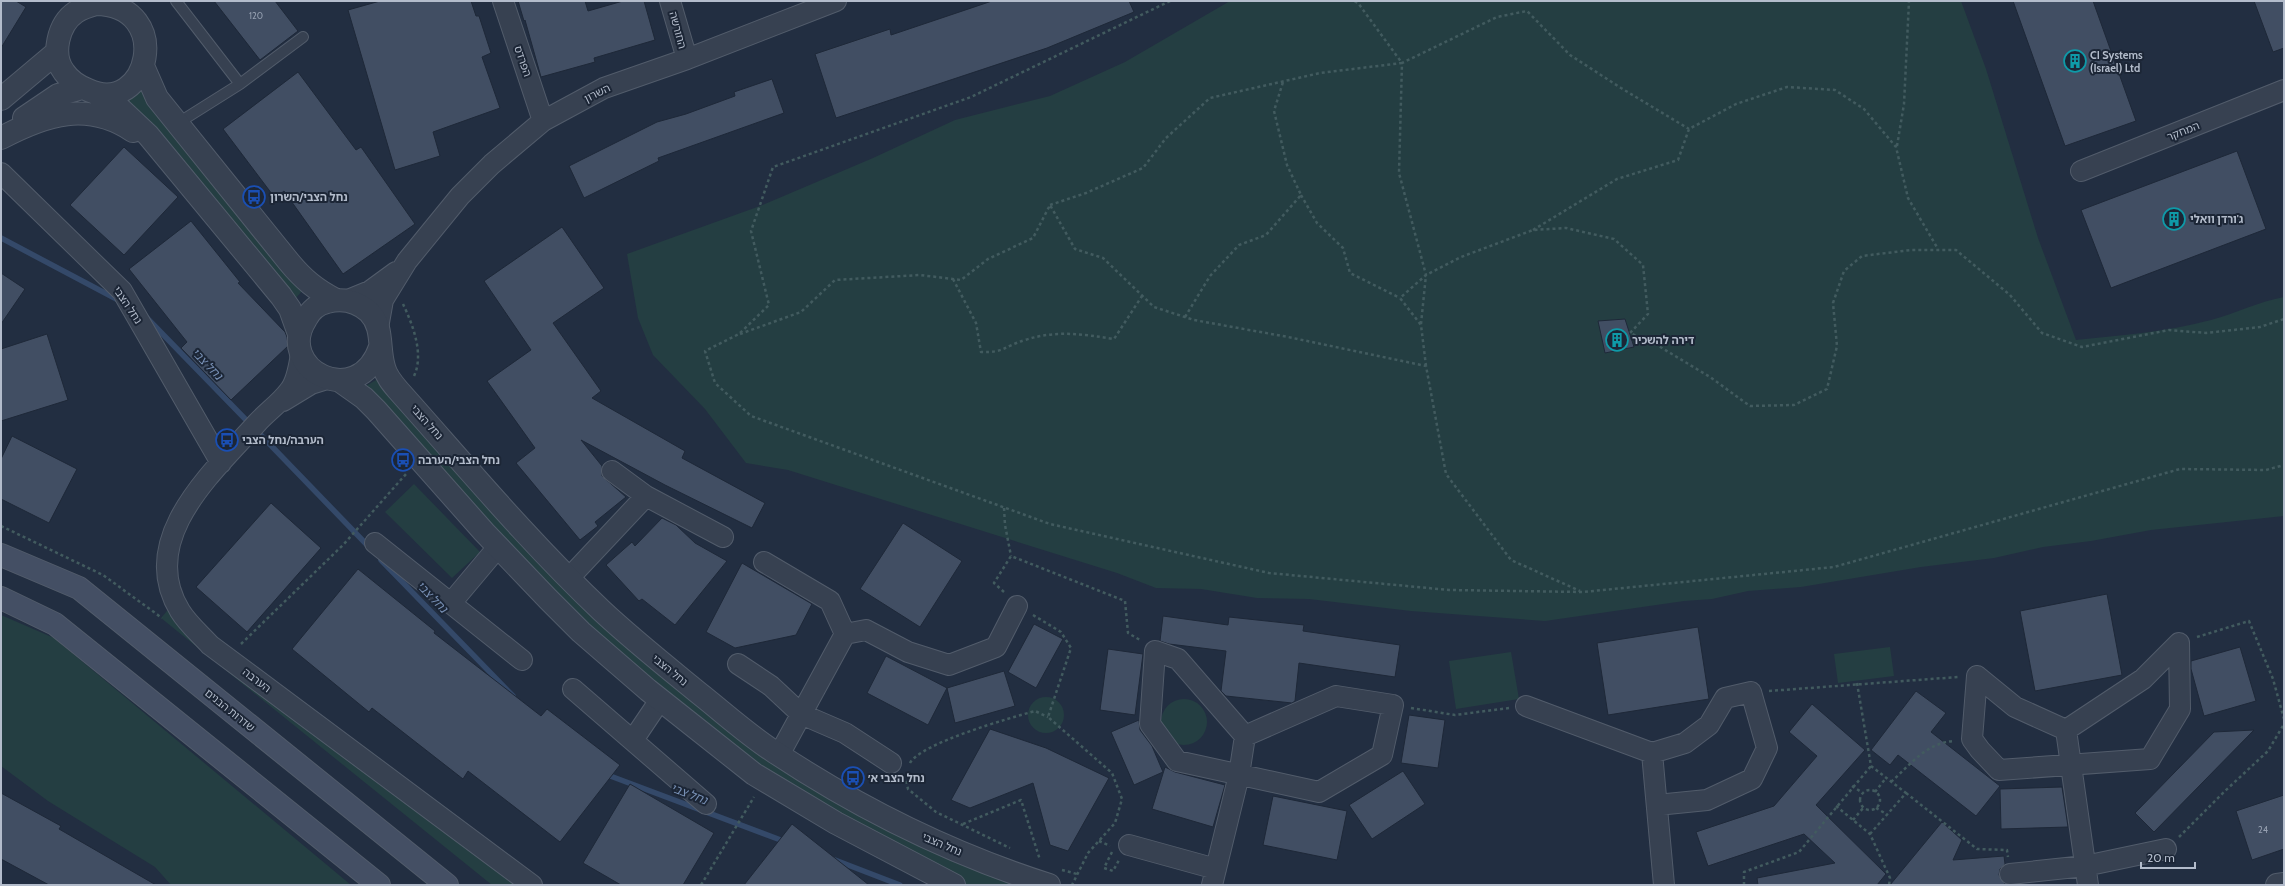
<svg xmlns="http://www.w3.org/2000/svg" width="2285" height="886" viewBox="0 0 2285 886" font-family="Cabin,'Noto Sans Hebrew',sans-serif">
<rect width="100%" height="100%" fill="#222e41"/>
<path fill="#243e42" d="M1230,1H1961L1986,69L2038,238L2076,340C2121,335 2167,332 2211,320C2237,313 2257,302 2284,297V516L2151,530L2091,541L2043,547L1994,558L1921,567L1801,587L1748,591L1712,599L1684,601L1545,621L1411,611L1309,599L1257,598L1201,589L1156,588L1117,573L788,470L746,463L705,409L653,355L638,318L627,254L760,206L873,158L955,120L1050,96L1125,62Z
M137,77L172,135L303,290L295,299L116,94Z
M383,376L501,511L769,750L1042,885H958L789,794L616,659L364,387Z
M414,484L480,552L452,578L385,512Z
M172,605L526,885H492L161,618Z
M1,615L54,638L351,885H171L155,867L48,801L1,766Z
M1890,647L1894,676L1838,683L1834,654Z
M1511,652L1519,699L1456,709L1449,661Z
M1028 715a18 18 0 1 1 36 0a18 18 0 1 1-36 0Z
M1161 722a23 23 0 1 1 46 0a23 23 0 1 1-46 0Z"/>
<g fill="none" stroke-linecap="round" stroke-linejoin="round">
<path stroke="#344969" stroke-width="5.5" d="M1,238L122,302
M147,318L250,424
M256,430L370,548
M381,560L513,696
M605,774L786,842
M835,860L900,885"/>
</g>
<path fill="#414e63" stroke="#1e2838" d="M1,1H16L26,7L1,48Z
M214,1H275L298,31L260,60Z
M380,1H471L476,16H479L491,53L482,57L500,108L433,132L440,156L395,170L348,10Z
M518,1H585L588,11L623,1H644L655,40L594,58L595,62L541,77L525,20L524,21Z
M992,1H1129L1134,12L1047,48L836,118L815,54L890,29L891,35Z
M2013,1H2093L2136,121L2065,146Z
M2254,1H2284V48L2273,52Z
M298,72L356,150L361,147L415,224L343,274L284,191L275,198L223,129Z
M772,79L784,113L658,158L659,161L584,198L569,166L657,122L686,114L735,96L734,92Z
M124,147L178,197L124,255L70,205Z
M2237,151L2266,229L2111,288L2081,210Z
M191,221L240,282L238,283L285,332L287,337L288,346L231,400L181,348L187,342L129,269Z
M562,227L604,288L553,323L601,391L592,398L685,451L682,458L765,503L752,528L665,485L581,440L602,466V476L626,497L595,522L598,526L580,540L516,463L535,448L487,381L531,350L484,281Z
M1,273L25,289L1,324Z
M1625,319L1634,347L1605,353L1598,321Z
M47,334L68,400L1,421V349Z
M12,436L77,469L49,523L1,499V459Z
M271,503L321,548L247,632L196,587Z
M662,518L676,525L695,543L727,561L675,625L642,599L639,601L606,565L632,542L635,546Z
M903,523L962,561L920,627L860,589Z
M742,563L812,604L796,635L735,648L706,632Z
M358,569L435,631L434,633L541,716L547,709L620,765L560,842L468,771L463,779L372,708L369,712L292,649Z
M2107,594L2122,675L2035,691L2020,611Z
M1163,616L1228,625L1229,617L1304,625L1303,631L1400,645L1395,677L1299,663L1295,701L1292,703L1226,696L1221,691L1226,651L1169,644L1160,641Z
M1034,624L1063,639L1036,688L1008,672Z
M1698,627L1709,699L1608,715L1597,643Z
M2240,647L2256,701L2204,716L2191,669V661Z
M1108,649L1143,654L1135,715L1100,710Z
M886,656L947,688L928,725L867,693Z
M1004,671L1015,706L955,723L947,688Z
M1916,691L1946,713L1931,732L2000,786L1976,816L1898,755L1890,765L1871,750Z
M1812,704L1865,750L1816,805L1886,874L1877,885H1758L1757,878L1835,863L1804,834L1708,866L1696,832L1774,806L1817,756L1789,732Z
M1409,715L1445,720L1438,768L1401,763Z
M1139,720L1140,730L1152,746L1163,772L1134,785L1111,732Z
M990,729L1046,748L1109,778L1068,851L1050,845L1033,783L970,808L951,800Z
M2254,730L2154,832L2135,813L2214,732Z
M1165,767L1175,772L1225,785L1213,827L1152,809Z
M1403,771L1425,804L1372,839L1349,805Z
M630,784L714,833L683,885H621L583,863Z
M2062,787L2068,827L2001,829L2000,789Z
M1,793L61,826L59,829L156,885H49L1,859Z
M2284,795V849L2252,860L2236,811Z
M1273,796L1347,811L1337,860L1263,845Z
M1942,822L1962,840L1953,860L2004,856L2005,864L2000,869L1999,875L2006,885H1890Z
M792,824L869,885H744Z"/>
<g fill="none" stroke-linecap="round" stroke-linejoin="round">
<g stroke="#525c6b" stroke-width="12">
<path id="service" d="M176,1L240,84
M178,123L240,84L303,37"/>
</g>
<g stroke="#525c6b" stroke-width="22">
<path id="minor" d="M503,1L543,121
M670,1L687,59
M2081,171L2284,90
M1,173L122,291L221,463
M348,300L370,291L396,272
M378,328L383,300L407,261L460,196L492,164L543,121L604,88L687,59L836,1
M301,354C299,366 297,382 289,391C280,403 267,412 257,423C213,472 136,539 180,611C188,624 200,634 210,645L532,885
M283,401L311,384L327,379
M612,471L646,496L723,537
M375,543L522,660
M764,562L830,601L845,634
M569,578L646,496
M451,603L498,547
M738,664L771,686L801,714L845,733L891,763
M1977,676L1972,739L1980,750L1999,770L2150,759L2180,709L2179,643L2143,679L2066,730
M1977,676L2015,707L2066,730L2088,885
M573,689L706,804
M1526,706L1652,753L1685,743L1709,725L1725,698L1751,692L1767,748L1752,779L1707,800L1657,805
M633,740L660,700
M1652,753L1664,885
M779,755L845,634L866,630L908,652L949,665L996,647L1017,606
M1129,845L1216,869
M2010,874L2085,866L2166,849
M1212,885L1239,775L1245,736L1178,659L1155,651L1150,724L1177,761L1319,792L1382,755L1393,705L1336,696L1245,736"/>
</g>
<g stroke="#525c6b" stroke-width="24">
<path id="tertiary" d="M96,4C175,5 149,118 88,90C78,86 70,81 64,72C51,55 58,24 76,12C82,8 89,6 96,4Z
M143,66L157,98L289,262C303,279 316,290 336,300
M97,94L113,102L148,135L281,296L290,309L299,334
M1,99L57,52
M24,118L58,95L82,88
M1,138C46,114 88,101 133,131
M380,347C358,412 274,369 306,319C310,311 318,304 327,302C342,298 357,301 369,312C384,327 378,348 384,367C386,376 392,383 398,390C465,465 529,542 602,611C633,640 667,667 700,694C724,713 747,734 773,751C857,807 952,854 1049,885
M340,381L364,398L376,410L484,532L548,599L581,632L648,690L754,774L836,823L954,885
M2277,885L2284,884"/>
</g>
<g stroke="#525c6b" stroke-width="24">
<path id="secondary" d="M1,555L79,588L447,885
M1,598L55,624L379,885"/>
</g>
<path stroke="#425b5f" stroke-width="2.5" stroke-dasharray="3 3" stroke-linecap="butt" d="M1170,1L971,97L773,167L751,231L769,305L739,334L705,351L715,383L751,416L1050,524L1269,573L1449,590L1583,592L1834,567L2180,469L2266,470L2284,465
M1897,146L1904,104L1909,1
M1301,195L1317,223L1343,248L1350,273L1400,298
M1050,205L1086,193L1143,168L1166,138L1210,98L1320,73L1402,63L1358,3L1354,1
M1533,230L1617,179L1678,160L1689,129L1736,104L1787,87L1835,90L1864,109L1896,147L1908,198L1938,249
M953,279L976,323L981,352C1004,353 1005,346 1025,340C1056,330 1082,334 1114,339L1142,296
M403,304C413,325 425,356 413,378
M1185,317L1210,276L1239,245L1266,235L1301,195L1287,165L1274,111L1283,82
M1421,324L1426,275L1399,173L1402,63L1497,17L1527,11L1570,55L1621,88L1689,129
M740,334L801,312L835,280L920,275L961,280L988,259L1033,238L1050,205L1075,249L1103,258L1154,307L1194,320L1288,337L1426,366L1446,474L1511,560L1580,591
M1426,366L1421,325L1400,298L1426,275L1461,257L1533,230L1566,228L1614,239L1643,265L1648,314L1630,333L1657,345L1710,377L1750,406L1794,405L1827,389L1837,346L1833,303L1844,271L1862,256L1911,250H1956L2010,295L2042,333L2082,347L2169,330L2206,333L2260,327L2284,319
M1004,508L1005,525L1011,556
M1,526L103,575L162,618
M1004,592L994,583L1011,556L1125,601L1128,633L1140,640
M1033,615L1061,632L1071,648L1048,717L1112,773L1122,799L1115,823L1088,853L1072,885
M2197,637L2249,621L2273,679L2284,719
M241,644L344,544L406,474
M1857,683L1871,766L1906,793L1870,834
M1769,691L1958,677
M1411,708L1455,715L1509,708
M910,763C921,743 1010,718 1035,711L1048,717
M905,775L908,789L936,812L1010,848
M1891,782C1911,764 1926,743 1954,741
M1852,786L1863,793
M1860 800a10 10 0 1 1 20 0a10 10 0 1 1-20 0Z
M1875,792L1886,778
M1906,793L1977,849L2007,850L2008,857
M1836,806L1870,834L1890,878L1889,885
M1876,808L1888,815
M1853,820L1864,807
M963,824L1021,800L1040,860
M2179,837L2225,791L2268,751L2284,724
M1099,841L1110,846
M1112,852L1104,868L1113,871L1119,860
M1062,870L1077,874
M701,885L754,797
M1744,885V872L1799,852L1871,766"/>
<use href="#service" stroke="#374151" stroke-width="10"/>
<use href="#minor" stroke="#374151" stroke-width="20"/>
<use href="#tertiary" stroke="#374151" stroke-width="22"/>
<use href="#secondary" stroke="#444f64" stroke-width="22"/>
</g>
<defs>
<g id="building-ring" transform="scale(1.15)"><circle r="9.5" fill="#1c2636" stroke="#0f9aa8" stroke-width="1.5"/><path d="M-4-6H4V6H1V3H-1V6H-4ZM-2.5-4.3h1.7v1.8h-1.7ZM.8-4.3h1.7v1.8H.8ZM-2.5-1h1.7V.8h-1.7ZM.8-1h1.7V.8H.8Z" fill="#0f9aa8"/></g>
<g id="bus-ring" transform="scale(1.15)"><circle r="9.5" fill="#1c2636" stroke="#1a4fb4" stroke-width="1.5"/><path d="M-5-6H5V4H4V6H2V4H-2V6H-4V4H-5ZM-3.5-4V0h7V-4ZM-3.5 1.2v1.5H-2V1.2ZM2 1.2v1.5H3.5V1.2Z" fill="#1a4fb4"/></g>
</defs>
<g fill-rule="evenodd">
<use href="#building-ring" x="2075" y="61"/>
<use href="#bus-ring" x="254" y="197"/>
<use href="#building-ring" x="2174" y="219"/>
<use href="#building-ring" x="1617" y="340"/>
<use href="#bus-ring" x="227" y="440"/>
<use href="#bus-ring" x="403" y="460"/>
<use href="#bus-ring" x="853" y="778"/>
</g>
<g text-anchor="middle" stroke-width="4" stroke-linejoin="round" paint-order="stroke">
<g font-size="9" fill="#96a0b1">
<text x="256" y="19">120</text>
<text x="2263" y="833">24</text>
</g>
<g font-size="11" fill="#b3bccb" stroke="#1c2636">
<text transform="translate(678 30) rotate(75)" y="4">החורשה</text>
<text transform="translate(523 61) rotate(71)" y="4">הפרדס</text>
<text transform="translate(597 93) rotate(-26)" y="4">השרון</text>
<text transform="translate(2183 131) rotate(-22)" y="4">המחקר</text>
<text transform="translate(128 305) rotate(56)" y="4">נחל הצבי</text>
<text transform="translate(427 422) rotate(48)" y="4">נחל הצבי</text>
<text transform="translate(670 670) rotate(39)" y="4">נחל הצבי</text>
<text transform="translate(257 680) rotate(37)" y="4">הערבה</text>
<text transform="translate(230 710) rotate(39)" y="4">שדרות הבנים</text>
<text transform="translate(942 844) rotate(23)" y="4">נחל הצבי</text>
</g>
<g font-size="11" font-weight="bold" fill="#b3bccb" stroke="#1c2636" text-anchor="start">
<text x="2090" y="59">CI Systems<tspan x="2090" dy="13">(Israel) Ltd</tspan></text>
<text x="270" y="201">נחל הצבי/השרון</text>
<text x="2190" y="223">ג'ורדן וואלי</text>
<text x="1632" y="344">דירה להשכיר</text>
<text x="242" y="444">הערבה/נחל הצבי</text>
<text x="418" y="464">נחל הצבי/הערבה</text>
<text x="868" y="782">נחל הצבי א׳</text>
</g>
<g font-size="12" font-style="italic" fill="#7890b5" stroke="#1c2636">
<text transform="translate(207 364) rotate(46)" y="4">נחל צבי</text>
<text transform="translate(432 597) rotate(46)" y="4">נחל צבי</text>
<text transform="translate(689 794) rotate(21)" y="4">נחל צבי</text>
</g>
</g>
<rect width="2285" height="886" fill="none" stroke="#b3bccb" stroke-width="4"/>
<path d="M2141 862v6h54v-6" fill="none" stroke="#b3bccb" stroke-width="2"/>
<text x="2147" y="862" font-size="12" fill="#b3bccb" stroke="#1c2636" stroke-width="3" paint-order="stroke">20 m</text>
</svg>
